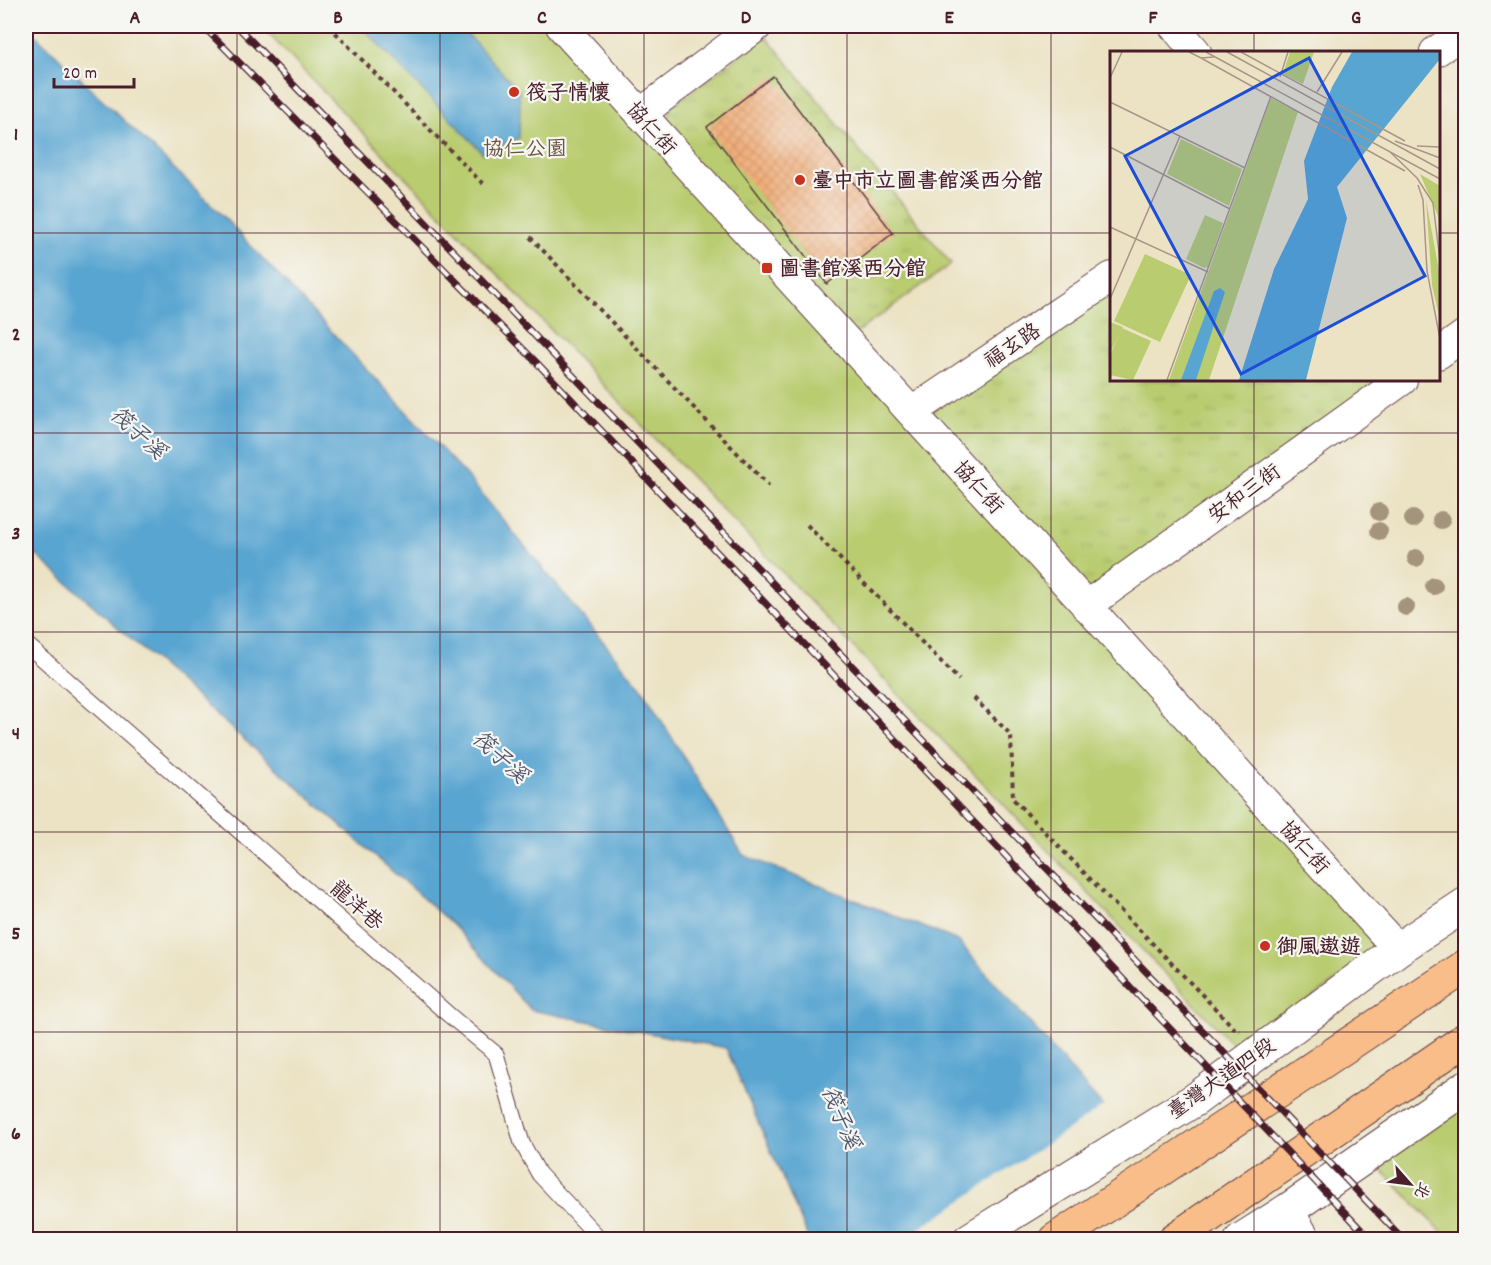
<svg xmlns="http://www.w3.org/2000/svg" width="1491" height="1265" viewBox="0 0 1491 1265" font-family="Dekko,'LXGW WenKai TC',sans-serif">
<defs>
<pattern id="grass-tufts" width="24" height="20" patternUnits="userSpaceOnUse" patternTransform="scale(1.5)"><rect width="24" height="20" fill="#b9cc70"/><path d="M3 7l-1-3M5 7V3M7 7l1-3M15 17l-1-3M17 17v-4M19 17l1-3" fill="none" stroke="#a1af61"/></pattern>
<pattern id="building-cross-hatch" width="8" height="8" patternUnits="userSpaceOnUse" patternTransform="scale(1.5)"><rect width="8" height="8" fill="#f1ae7a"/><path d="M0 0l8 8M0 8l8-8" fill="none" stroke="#d0956a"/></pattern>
</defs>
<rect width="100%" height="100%" fill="#f6f6f2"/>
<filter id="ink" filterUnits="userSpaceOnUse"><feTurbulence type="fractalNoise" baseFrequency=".0167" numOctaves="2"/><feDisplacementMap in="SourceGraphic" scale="12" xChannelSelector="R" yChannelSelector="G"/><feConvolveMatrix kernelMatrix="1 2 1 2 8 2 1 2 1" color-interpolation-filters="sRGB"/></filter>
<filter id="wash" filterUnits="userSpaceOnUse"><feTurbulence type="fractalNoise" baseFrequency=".008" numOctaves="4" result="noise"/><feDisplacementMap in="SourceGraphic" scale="24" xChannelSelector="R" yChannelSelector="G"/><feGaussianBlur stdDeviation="1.35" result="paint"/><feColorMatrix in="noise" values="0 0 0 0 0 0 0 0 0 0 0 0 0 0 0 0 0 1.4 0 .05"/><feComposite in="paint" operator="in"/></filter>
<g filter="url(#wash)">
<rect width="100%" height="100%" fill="#ece3c5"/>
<path fill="url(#grass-tufts)" stroke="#82764e" stroke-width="1.5" d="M766,36L951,264L852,336L665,129L671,107Z
M1111,289L1112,380H1385L1089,591L927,415Z"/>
<path fill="#b9cc70" stroke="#82764e" stroke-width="1.5" d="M261,26H557L1387,945L1238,1050Z
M1465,1090V1239H1449L1368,1156Z"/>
<path fill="#58a5d1" stroke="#51627e" stroke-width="1.5" d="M26,26L218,211L465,474L643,690L743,855L958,941L1219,1239H809L726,1048L531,1010L454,926L26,546Z
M361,26H460L519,91L520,109L519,138L483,153Z"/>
<path fill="#ece3c5" d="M1105,1105L1222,1240L904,1239Z"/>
<g id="blocks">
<path fill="url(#building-cross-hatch)" d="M773,76L893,233L827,284L707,127Z"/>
</g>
</g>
<g filter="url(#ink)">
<use href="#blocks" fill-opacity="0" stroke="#623c42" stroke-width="1.5"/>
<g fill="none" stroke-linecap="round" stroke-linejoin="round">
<g stroke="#623c42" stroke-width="17">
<path id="service" d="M26,644L449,1015L496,1054L522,1143L539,1174L601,1240"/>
</g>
<g stroke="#623c42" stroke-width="32">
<path id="minor" d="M561,26L1398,949
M1174,26L1196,52
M1435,52L1466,31
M640,114L757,26
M1438,354L1466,334
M912,412L1112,277
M1086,606L1402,380
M1288,1210L1306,1240"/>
</g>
<g stroke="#623c42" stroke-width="35">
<path id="tertiary" d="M969,1240L1196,1099L1398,949L1466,904
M1241,1240L1288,1210L1466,1087"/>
</g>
<g stroke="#623c42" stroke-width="35">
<path id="primary" d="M1055,1240L1466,966
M1174,1240L1466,1039"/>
</g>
<path stroke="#623c42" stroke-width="4" stroke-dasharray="4.5 4.5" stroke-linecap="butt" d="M329,26L483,184
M530,237L769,486
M807,525L959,680
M974,698L1011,735L1013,799L1235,1029L1240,1031"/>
<use href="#service" stroke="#fff" stroke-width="15"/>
<use href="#minor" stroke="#fff" stroke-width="30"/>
<use href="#tertiary" stroke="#fff" stroke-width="33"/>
<use href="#primary" stroke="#f8bd88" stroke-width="33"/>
<g stroke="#4a1f2b" stroke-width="7">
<path id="rail" d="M203,26L537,363L1371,1240
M237,26L1404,1240"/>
</g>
<use href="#rail" stroke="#f6f6f2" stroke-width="4.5" stroke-dasharray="14" stroke-linecap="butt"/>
</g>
<g fill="#a5947c">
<circle cx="1379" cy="512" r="9"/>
<circle cx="1413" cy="519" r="9"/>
<circle cx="1441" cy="520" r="9"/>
<circle cx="1379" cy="531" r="9"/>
<circle cx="1416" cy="558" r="9"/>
<circle cx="1434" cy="586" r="9"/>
<circle cx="1406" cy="607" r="9"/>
</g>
</g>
<path fill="none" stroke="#4a1f2b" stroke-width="1.5" stroke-opacity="0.55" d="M237,26V1240M440,26V1240M644,26V1240M847,26V1240M1051,26V1240M1254,26V52M26,233H1112M1438,233H1466M1254,380V1240M26,433H1466M26,632H1466M26,832H1466M26,1032H1466"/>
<g fill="#c8321e" stroke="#f6f6f2" stroke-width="2">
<circle cx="514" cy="92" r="6"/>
<circle cx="800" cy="180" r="6"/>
<rect x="761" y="262" width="12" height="12" rx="3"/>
<circle cx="1265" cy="946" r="6"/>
</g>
<g text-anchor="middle" stroke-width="4.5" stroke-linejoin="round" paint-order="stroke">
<g font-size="21" font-weight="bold" fill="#4a1f2b" stroke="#f6f6f2" text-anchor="start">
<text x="526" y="99">筏子情懷</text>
<text x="812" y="187">臺中市立圖書館溪西分館</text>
<text x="779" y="275">圖書館溪西分館</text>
<text x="1277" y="953">御風遨遊</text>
</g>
<g font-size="21" fill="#4a1f2b" stroke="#f6f6f2">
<text transform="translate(652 128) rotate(48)" y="7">協仁街</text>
<text transform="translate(1012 345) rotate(-34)" y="7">福玄路</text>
<text transform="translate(979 487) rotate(48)" y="7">協仁街</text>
<text transform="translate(1244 493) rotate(-36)" y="7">安和三街</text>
<text transform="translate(1305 847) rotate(48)" y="7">協仁街</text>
<text transform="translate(357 905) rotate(41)" y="7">龍洋巷</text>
<text transform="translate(1221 1078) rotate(-35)" y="7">臺灣大道四段</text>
</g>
<g font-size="21" fill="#6b5340" stroke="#f6f6f2">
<text x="525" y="155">協仁公園</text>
</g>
<g font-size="22" font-style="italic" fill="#50556d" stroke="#f6f6f2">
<text transform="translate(139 432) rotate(42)" y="8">筏子溪</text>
<text transform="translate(501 756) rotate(42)" y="8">筏子溪</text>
<text transform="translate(842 1117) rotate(67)" y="8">筏子溪</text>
</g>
</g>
<g transform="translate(1110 51)">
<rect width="330" height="330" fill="#ece3c5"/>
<path d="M71,88L132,118L119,155L57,123ZM310,123L330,135V187L328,165ZM316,149L330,225V269L322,234ZM95,164L113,172L98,216L94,217L76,208ZM0,271L13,276L0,302Z" fill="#b9cc70"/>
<path d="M180,1H204L193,33L173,23ZM161,47L188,61L99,329H59ZM35,203L81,224L50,291L4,270ZM12,277L41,290L23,329L0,324V304Z" fill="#b9cc70"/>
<path d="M242,1H330V8L227,136L237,167L196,329H129L164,218L198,148L194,110L222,36ZM110,237L115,241L86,329H71L104,240Z" fill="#58a5d1"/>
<path fill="none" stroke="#ab9587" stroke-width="1.5" d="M79,1L91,7L104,6M96,1L330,128M117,1L330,118M131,1L295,90M91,7L295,120M170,26L178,1M0,27L12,1M207,41L232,1M0,51L135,117M285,90L330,107M307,95L330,96M0,96L120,158M279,100L307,127L323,152L330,210M308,134L313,149L317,220L330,288M0,176L98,221M0,248L70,85M57,329L161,45"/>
<path fill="#1d4ed8" fill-opacity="0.15" stroke="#1d4ed8" stroke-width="3" d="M199,7L315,225L131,323L15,105Z"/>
<rect width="330" height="330" fill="none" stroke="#4a1f2b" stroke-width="3"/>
</g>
<rect width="1491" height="1265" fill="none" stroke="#f6f6f2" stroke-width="66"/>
<g transform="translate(1410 1184) rotate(118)" stroke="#f6f6f2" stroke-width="4.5" paint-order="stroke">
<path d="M0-4.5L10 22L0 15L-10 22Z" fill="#4a1f2b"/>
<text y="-9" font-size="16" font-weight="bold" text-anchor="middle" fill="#4a1f2b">北</text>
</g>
<path d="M54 78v9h80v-9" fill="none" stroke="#4a1f2b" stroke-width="3"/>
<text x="63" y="78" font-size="18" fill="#4a1f2b" stroke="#f6f6f2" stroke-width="4.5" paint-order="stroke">20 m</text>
<rect x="33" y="33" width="1425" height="1199" fill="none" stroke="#4a1f2b" stroke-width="2"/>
<g font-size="20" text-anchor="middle" font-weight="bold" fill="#4a1f2b">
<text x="135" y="23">A</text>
<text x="338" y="23">B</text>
<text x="542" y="23">C</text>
<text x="746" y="23">D</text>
<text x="949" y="23">E</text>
<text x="1153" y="23">F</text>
<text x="1356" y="23">G</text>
<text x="16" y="140">1</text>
<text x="16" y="340">2</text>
<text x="16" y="539">3</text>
<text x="16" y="739">4</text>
<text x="16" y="939">5</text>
<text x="16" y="1139">6</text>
</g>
</svg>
